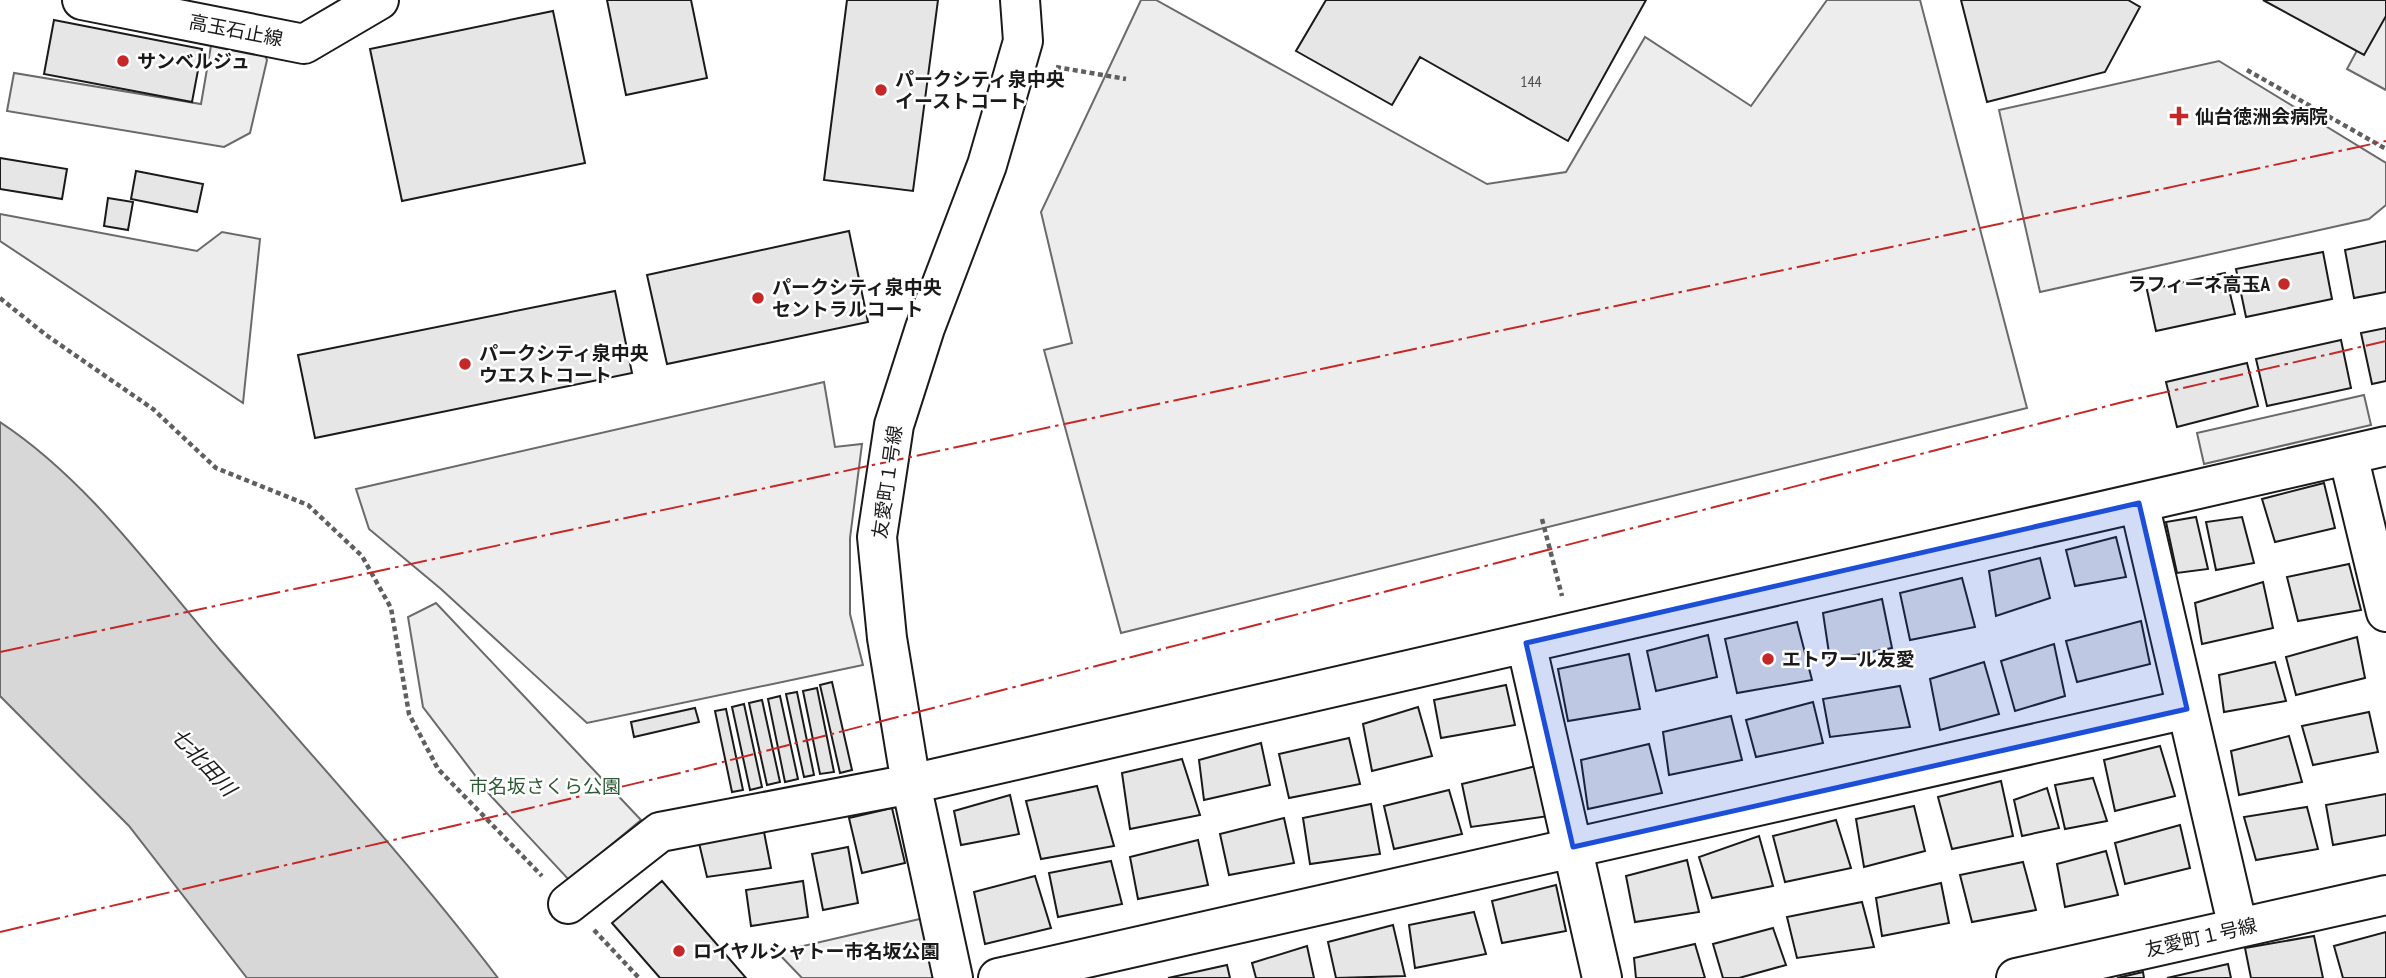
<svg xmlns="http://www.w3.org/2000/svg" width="2386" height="978" viewBox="0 0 2386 978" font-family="'PT Sans Narrow','Noto Sans JP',sans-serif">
<rect width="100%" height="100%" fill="#fff"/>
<path fill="#ededed" stroke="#6a6a6a" stroke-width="2" d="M1141,0H1156L1487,184L1566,172L1645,37L1751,106L1827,0H1920L2027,408L1121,633L1044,350L1072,343L1041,212Z
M2384,0H2386V90L2347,69Z
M213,34L259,41L267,60L250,133L224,147L7,111L14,73L201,104Z
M2219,61L2386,163V205L2369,219L2040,292L1999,110Z
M0,214L197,251L222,232L260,239L243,403L0,241Z
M824,382L835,447L862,444L850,538V614L863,665L587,723L441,589L369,529L356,489Z
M2364,395L2371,425L2204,464L2197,433Z
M436,603L641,820L569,880L490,795L423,707L408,617Z
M924,918L938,978H802L777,952Z"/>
<path fill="#d7d7d7" stroke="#6a6a6a" stroke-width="2" d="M0,422C88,480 152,571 220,650C314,758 411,864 498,978H247L129,826L0,696Z"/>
<path fill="#e6e6e6" stroke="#1a1a1a" stroke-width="2" d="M607,0H691L707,78L626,95Z
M847,0H938L913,191L824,180Z
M1326,0H1646L1568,141L1420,57L1392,105L1296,51Z
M1961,0H2128L2140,7L2105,72L1987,102Z
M2263,0H2386V16L2364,55Z
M553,11L585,163L402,201L370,49Z
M54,20L202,49L192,102L44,74Z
M0,158L67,169L62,199L0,189Z
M136,171L203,184L197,212L131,199Z
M108,198L133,202L128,230L104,226Z
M849,231L868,322L667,364L647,275Z
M2386,241V292L2354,298L2345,250Z
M2323,252L2332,299L2246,317L2236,269Z
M2225,273L2235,314L2156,331L2147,290Z
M615,291L632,373L315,438L298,355Z
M2386,328V381L2372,384L2361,333Z
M2341,340L2351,388L2267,406L2256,359Z
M2247,363L2258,406L2177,427L2166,382Z
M2324,483L2335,528L2275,542L2262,499Z
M2196,517L2208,569L2177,573L2166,522Z
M2242,517L2254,563L2216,570L2206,522Z
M2116,537L2126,577L2075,586L2066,550Z
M2040,558L2050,598L1996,616L1989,571Z
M2349,564L2361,610L2298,621L2287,577Z
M1962,578L1975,627L1910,640L1900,593Z
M2263,582L2273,628L2202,644L2195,603Z
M1882,599L1892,648L1830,660L1823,613Z
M2141,621L2150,664L2077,682L2066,641Z
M1797,622L1812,680L1737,693L1725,639Z
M1708,635L1717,677L1656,691L1647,651Z
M2357,637L2365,678L2296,695L2286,657Z
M2054,644L2065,696L2015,711L2001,661Z
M1629,654L1640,709L1568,721L1558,669Z
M1984,662L1999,714L1940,730L1930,679Z
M2275,662L2286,701L2224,712L2219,675Z
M832,682L852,770L840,773L820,685Z
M1506,685L1515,725L1441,738L1434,700Z
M1900,686L1910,727L1830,737L1823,699Z
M817,688L834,772L820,774L803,691Z
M797,692L814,775L804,777L786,694Z
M780,696L798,779L785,782L768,699Z
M762,700L780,782L767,785L749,703Z
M1813,702L1823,743L1756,757L1746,720Z
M744,704L762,787L750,790L732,707Z
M1418,707L1432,756L1372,771L1363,724Z
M695,708L699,722L634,737L631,722Z
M726,709L743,790L732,792L715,711Z
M2369,712L2378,752L2313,765L2302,726Z
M1731,716L1742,760L1669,775L1663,732Z
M2289,736L2302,782L2239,795L2231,751Z
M1349,738L1360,784L1289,798L1279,754Z
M1261,743L1270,785L1204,800L1199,760Z
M1649,744L1662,793L1588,809L1581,760Z
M2160,746L2175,796L2115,811L2104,760Z
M1182,759L1200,815L1130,829L1122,773Z
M1536,766L1549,816L1471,827L1462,784Z
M2093,778L2107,821L2065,829L2055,785Z
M2001,781L2013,836L1952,849L1938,797Z
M1097,786L1114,846L1041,859L1026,801Z
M2047,788L2059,828L2022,836L2014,800Z
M1449,790L1462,834L1394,849L1384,806Z
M2386,794V835L2333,845L2326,805Z
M1010,795L1019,834L961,845L954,811Z
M1371,804L1380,854L1310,864L1303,818Z
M1914,806L1925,851L1864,867L1856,819Z
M2307,807L2318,849L2256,860L2244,817Z
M892,808L905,863L862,873L849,818Z
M1284,818L1294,863L1229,875L1220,834Z
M1836,820L1851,868L1785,882L1773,836Z
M2180,825L2190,868L2125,884L2115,843Z
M764,832L771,868L707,877L699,843Z
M1759,836L1773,886L1712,898L1699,857Z
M1198,840L1208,885L1138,899L1130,857Z
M848,847L858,903L823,910L812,854Z
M2106,851L2118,895L2065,907L2057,864Z
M1687,860L1699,912L1635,922L1626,876Z
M1111,861L1122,904L1058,917L1049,873Z
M2023,862L2036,910L1972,922L1960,875Z
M1035,876L1051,928L985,944L974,892Z
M662,881L746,978H660L612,923Z
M803,881L808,917L751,926L746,890Z
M1941,883L1949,923L1882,936L1876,898Z
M1556,885L1566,931L1502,943L1492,901Z
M1862,902L1874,947L1797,958L1787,917Z
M1474,912L1486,954L1415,968L1409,925Z
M1393,925L1405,976L1336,978L1328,942Z
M1773,928L1786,965L1739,978H1723L1713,944Z
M2386,932V978H2343L2334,946Z
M2314,936L2323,978H2251L2245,948Z
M1695,944L1705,978H1636L1634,958Z
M1307,946L1314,978H1256L1252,963Z
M2228,964L2231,978H2167Z
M1227,965L1230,978H1168Z
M2143,972L2144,978H2117Z"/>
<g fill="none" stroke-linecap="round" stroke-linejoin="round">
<g stroke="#1a1a1a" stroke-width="42">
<path id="minor" d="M82,0L304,44L379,0
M2348,455L2386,612
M2139,503L2238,928
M1526,643L1602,978
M568,904L660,832L911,784L2386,446
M953,978L911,784L887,638L877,537L894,425L925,328L987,165L1023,41L1020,0
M998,978L2187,709
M2016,978L2386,895"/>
</g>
<path stroke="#5f5f5f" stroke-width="4.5" stroke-dasharray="5 3.5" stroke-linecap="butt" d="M1056,67L1126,79
M2247,70L2386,149
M0,298L46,335L153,409L216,468L308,505L362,556L391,608L409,714L438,769L542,876
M1542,519L1562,596
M594,930L639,978"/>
<use href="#minor" stroke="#fff" stroke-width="38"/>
<path stroke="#c62828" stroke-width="2" stroke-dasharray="24 5 3.5 5" stroke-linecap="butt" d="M0,652L2386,141
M0,932L680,773L2123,402L2386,341"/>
</g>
<path fill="#1d4ed8" fill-opacity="0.2" stroke="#1d4ed8" stroke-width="5" stroke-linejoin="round" d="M2139,503L2187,709L1573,847L1526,643Z"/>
<g fill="#c62828" stroke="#fff" stroke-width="2.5">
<circle cx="123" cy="61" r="7"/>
<circle cx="881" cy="90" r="7"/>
<path d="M2175.5 105.5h7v7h7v7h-7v7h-7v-7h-7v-7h7z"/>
<circle cx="2284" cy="284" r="7"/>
<circle cx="758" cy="298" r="7"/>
<circle cx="465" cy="364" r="7"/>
<circle cx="1768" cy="659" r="7"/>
<circle cx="679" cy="951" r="7"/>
</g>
<g text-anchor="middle" stroke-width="5" stroke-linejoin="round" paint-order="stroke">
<g font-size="16" fill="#4d4d4d">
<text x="1531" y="87">144</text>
</g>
<g font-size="19" fill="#1a1a1a" stroke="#fff">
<text transform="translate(236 30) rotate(11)" y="7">高玉石止線</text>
<text transform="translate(887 482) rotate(-82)" y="7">友愛町１号線</text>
<text transform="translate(2201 937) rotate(-13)" y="7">友愛町１号線</text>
</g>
<g font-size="19" font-weight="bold" fill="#1a1a1a" stroke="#fff" text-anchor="start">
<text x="137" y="68">サンベルジュ</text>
<text x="895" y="86">パークシティ泉中央<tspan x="895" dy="22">イーストコート</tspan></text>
<text x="2195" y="123">仙台徳洲会病院</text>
<text x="2270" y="291" text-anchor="end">ラフィーネ高玉A</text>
<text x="772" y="294">パークシティ泉中央<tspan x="772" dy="22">セントラルコート</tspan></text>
<text x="479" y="360">パークシティ泉中央<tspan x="479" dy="22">ウエストコート</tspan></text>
<text x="1782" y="666">エトワール友愛</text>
<text x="693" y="958">ロイヤルシャトー市名坂公園</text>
</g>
<g font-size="19" fill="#2b5a34" stroke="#fff">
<text x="545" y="793">市名坂さくら公園</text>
</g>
<g font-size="21" font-style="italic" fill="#1a1a1a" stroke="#fff">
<text transform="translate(203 762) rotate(47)" y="7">七北田川</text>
</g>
</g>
</svg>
